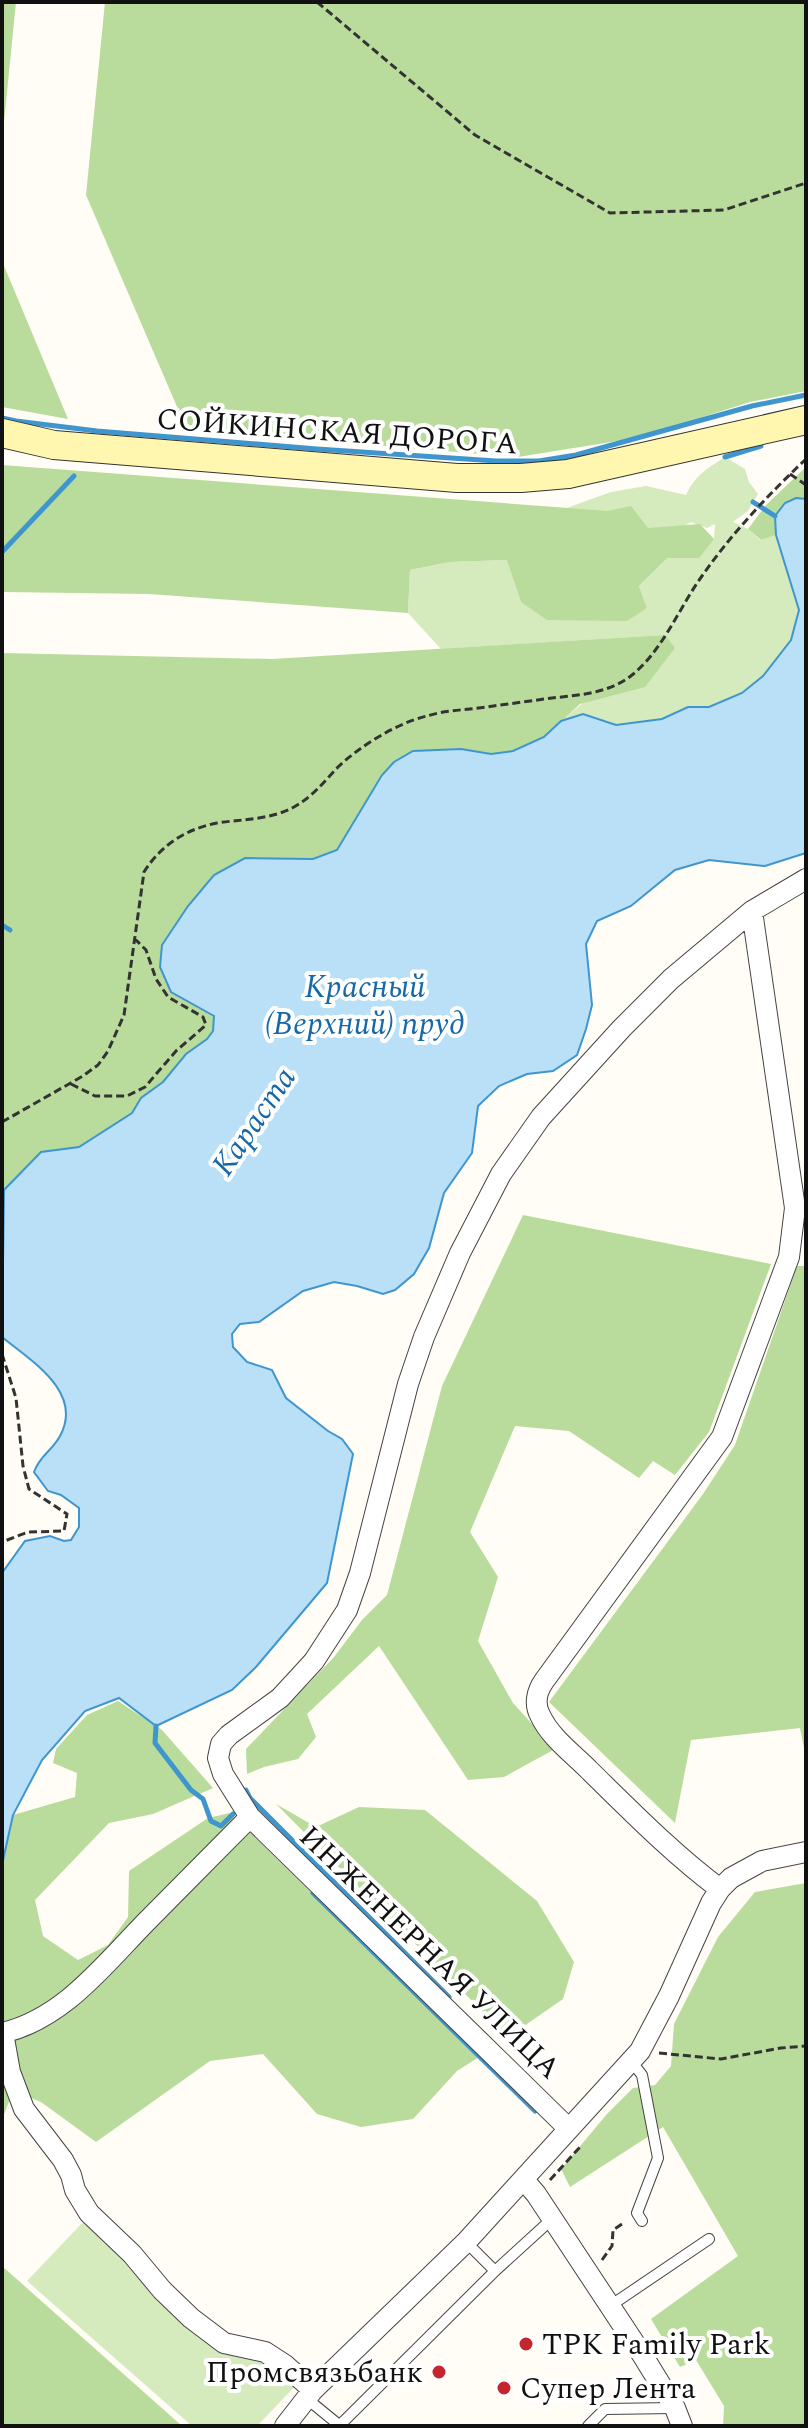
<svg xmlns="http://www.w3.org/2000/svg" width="808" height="2428" viewBox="0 0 808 2428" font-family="Spectral,serif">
<rect width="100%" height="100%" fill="#fffdf5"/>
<path fill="#d5ebbd" d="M725,457L745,469L749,482L758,494L748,511L733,522L748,529L760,540L776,535L799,610L791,640L763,676L743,693L709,707H688L662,719L616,726L583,714L561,721L665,635L441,649L408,613L410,570L450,562L508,560L521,602L647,608L639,586L667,557L714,539L715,524L707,528L691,522L656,543L553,513L611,492L646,486L686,495C695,475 708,468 725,457Z
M84,2221L129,2265L298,2383L257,2426H192L27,2281Z"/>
<path fill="#b9dc9c" d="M2,2H16L2,142Z
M105,2H806V391L750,402L636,438L518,457L187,430L86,195Z
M2,261L68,419L2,407Z
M2,465L608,511L631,506L648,528L700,524L714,539L699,558H667L639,586L647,608L627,621L547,620L521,602L507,560L450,562L410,570L408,613L149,594L2,592Z
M806,467V499L796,498L775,516L776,535L761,540L748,529L766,505Z
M665,635L675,648L645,687L580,704L544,737L513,751L491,754L440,749L355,823L337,850L313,859L245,858L214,875L188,906L162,945L171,992L214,1017L213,1031L207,1039L186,1054L163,1082L141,1098L132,1113L79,1147L41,1152L2,1192V653L272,659Z
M523,1215L771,1264L709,1432L675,1475L653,1461L639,1478L569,1431L515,1426L470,1532L498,1577L478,1641L513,1703L555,1749L504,1777L468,1780L379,1646L307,1714L316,1737L298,1759L264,1767L247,1774L246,1749L334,1657L362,1620L387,1595L442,1386Z
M797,1266H806V1758L800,1728L691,1740L675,1823L549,1702L703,1494L735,1445Z
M118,1701L162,1730L213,1788L153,1814L109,1823L35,1900L43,1936L78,1960L108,1945L128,1917L129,1871L208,1818L230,1813L479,2057L457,2071L413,2119L361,2127L317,2114L263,2054L210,2061L96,2142L41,2102L13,2091L2,2120V1865L13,1815L75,1797L77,1773L53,1763L56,1749L87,1715Z
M276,1804L316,1827L359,1807L425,1810L537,1901L574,1962L563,1999L508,2037Z
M806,1883V2426H723L724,2406L696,2360L680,2367L651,2319L738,2256L663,2127L570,2187L561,2169L607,2114L633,2088L655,2085L671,2066L674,2024L718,1937L755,1892Z
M2,2266L182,2426H2Z"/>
<path fill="#b9e0f7" stroke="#3f96cf" stroke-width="2" d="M796,498L806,499V853L765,866L709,860L675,870L631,906L597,921L586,944L592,1005L586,1029L577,1055L553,1071L527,1074L499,1086L478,1106L472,1153L444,1193L429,1248L414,1274L395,1290L383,1294L357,1286L334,1282L303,1291L259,1322L240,1324L232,1334L233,1347L247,1362L272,1370L286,1398L328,1431L342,1439L353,1454L327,1583L256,1667L232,1690L156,1726L119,1698L85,1711L42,1760L13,1815L2,1865V1573L25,1541L50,1536L64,1541L71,1540L79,1527V1508L61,1495L48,1491L34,1472C40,1455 52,1451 60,1436C84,1392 31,1361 2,1337L4,1190L41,1152L79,1147L132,1113L141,1098L163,1082L186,1054L207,1039L213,1031L214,1016L171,992L160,967L162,945L188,906L214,875L245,858L313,859L337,850L382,775L394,762L413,751L461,749L491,754L513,751L544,737L561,721L583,714L616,725L662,719L688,707H709L742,693L763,676L791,640L799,610L776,535L775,516L785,503Z"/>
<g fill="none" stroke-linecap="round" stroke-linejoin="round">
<path stroke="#3f96cf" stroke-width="5" d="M2,418L16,421L97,431L317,449L496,461H539L576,455L752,406L806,395
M725,457L761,446
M753,502L775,516
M2,552L74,476
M2,925L10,930
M156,1726L155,1743L191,1790L203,1799L211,1821L221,1826L233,1814
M246,1790L250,1798L449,1997
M313,1893L535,2111"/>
<g stroke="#444" stroke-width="12">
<path id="lane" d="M631,2061L642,2075L658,2158L637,2213L642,2221
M495,2271L552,2219
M610,2306L709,2239
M306,2398L339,2425
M339,2426L495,2271L466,2242
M588,2426L605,2409L675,2408"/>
</g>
<g stroke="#444" stroke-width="22">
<path id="street" d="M250,1817L569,2129
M720,1889C673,1854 631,1811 589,1770C572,1753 550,1737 540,1715C534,1704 537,1691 544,1681L722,1437L789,1257L795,1208L752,911
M2,2033C63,2019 104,1965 146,1922C181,1887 215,1852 250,1817L223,1774L218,1758L221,1744L229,1735L280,1698L314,1661L347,1610L360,1573L408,1384L424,1337L460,1253L501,1174L541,1117L622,1028L671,979L752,911L806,879
M3,2033L10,2072L24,2109L63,2160L71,2175L75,2190L89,2213L132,2254L162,2290L191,2318L224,2343L265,2352L285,2365L313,2390
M524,2180L536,2194L643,2356L675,2408L682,2426
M285,2426L313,2390L466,2242L640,2051L669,1996L711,1903L720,1889L731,1878L762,1861L806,1852"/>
</g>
<g stroke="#333" stroke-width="30">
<path id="secondary" d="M2,433L54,445L457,478H521L568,474L806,420"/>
</g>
<path stroke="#333" stroke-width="3" stroke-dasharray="8 4" stroke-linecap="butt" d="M317,2L475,135L610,213L724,210L806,183
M790,474L806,485
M71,1084L95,1096H127L145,1087L176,1051L206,1025L203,1017L168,997L156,979L146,950L134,938
M2,1122L83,1076L98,1065L108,1051L124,1015L144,872C161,845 186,829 217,823C243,819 270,820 294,807C312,797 324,782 338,767C360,746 397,723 427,716C446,710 466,710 486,707C508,704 530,701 552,698C580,695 610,693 632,675C663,650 679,608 702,576C732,533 768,495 806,459
M2,1354L16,1398L23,1466L29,1489L67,1514L64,1531L28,1532L2,1542
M659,2053L721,2059L781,2048L806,2046
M550,2180L580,2147
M602,2260L612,2246L613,2230L625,2222"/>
<use href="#lane" stroke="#fff" stroke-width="10"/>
<use href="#street" stroke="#fff" stroke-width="20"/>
<use href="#secondary" stroke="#fff6b0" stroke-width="28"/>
</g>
<g fill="#c4262e" stroke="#fff" stroke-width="3">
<circle cx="526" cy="2344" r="8"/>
<circle cx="439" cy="2372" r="8"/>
<circle cx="504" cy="2388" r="8"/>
</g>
<g text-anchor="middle" stroke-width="8" stroke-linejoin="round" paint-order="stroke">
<g font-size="30" fill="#111" stroke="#fff">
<text transform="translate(337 431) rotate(4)" y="10">СОЙКИНСКАЯ ДОРОГА</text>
<text transform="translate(430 1952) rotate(44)" y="10">ИНЖЕНЕРНАЯ УЛИЦА</text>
</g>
<g font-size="30" fill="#111" stroke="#fff" text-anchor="start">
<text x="542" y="2354">ТРК Family Park</text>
<text x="423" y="2382" text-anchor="end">Промсвязьбанк</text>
<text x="520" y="2398">Супер Лента</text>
</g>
<g font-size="32" font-style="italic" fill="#1768a6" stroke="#fff">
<text x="365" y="997">Красный<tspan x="365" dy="37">(Верхний) пруд</tspan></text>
<text transform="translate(253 1121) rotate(-56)" y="11">Караста</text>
</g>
</g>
<rect width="808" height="2428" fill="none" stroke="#111111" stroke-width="8"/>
</svg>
